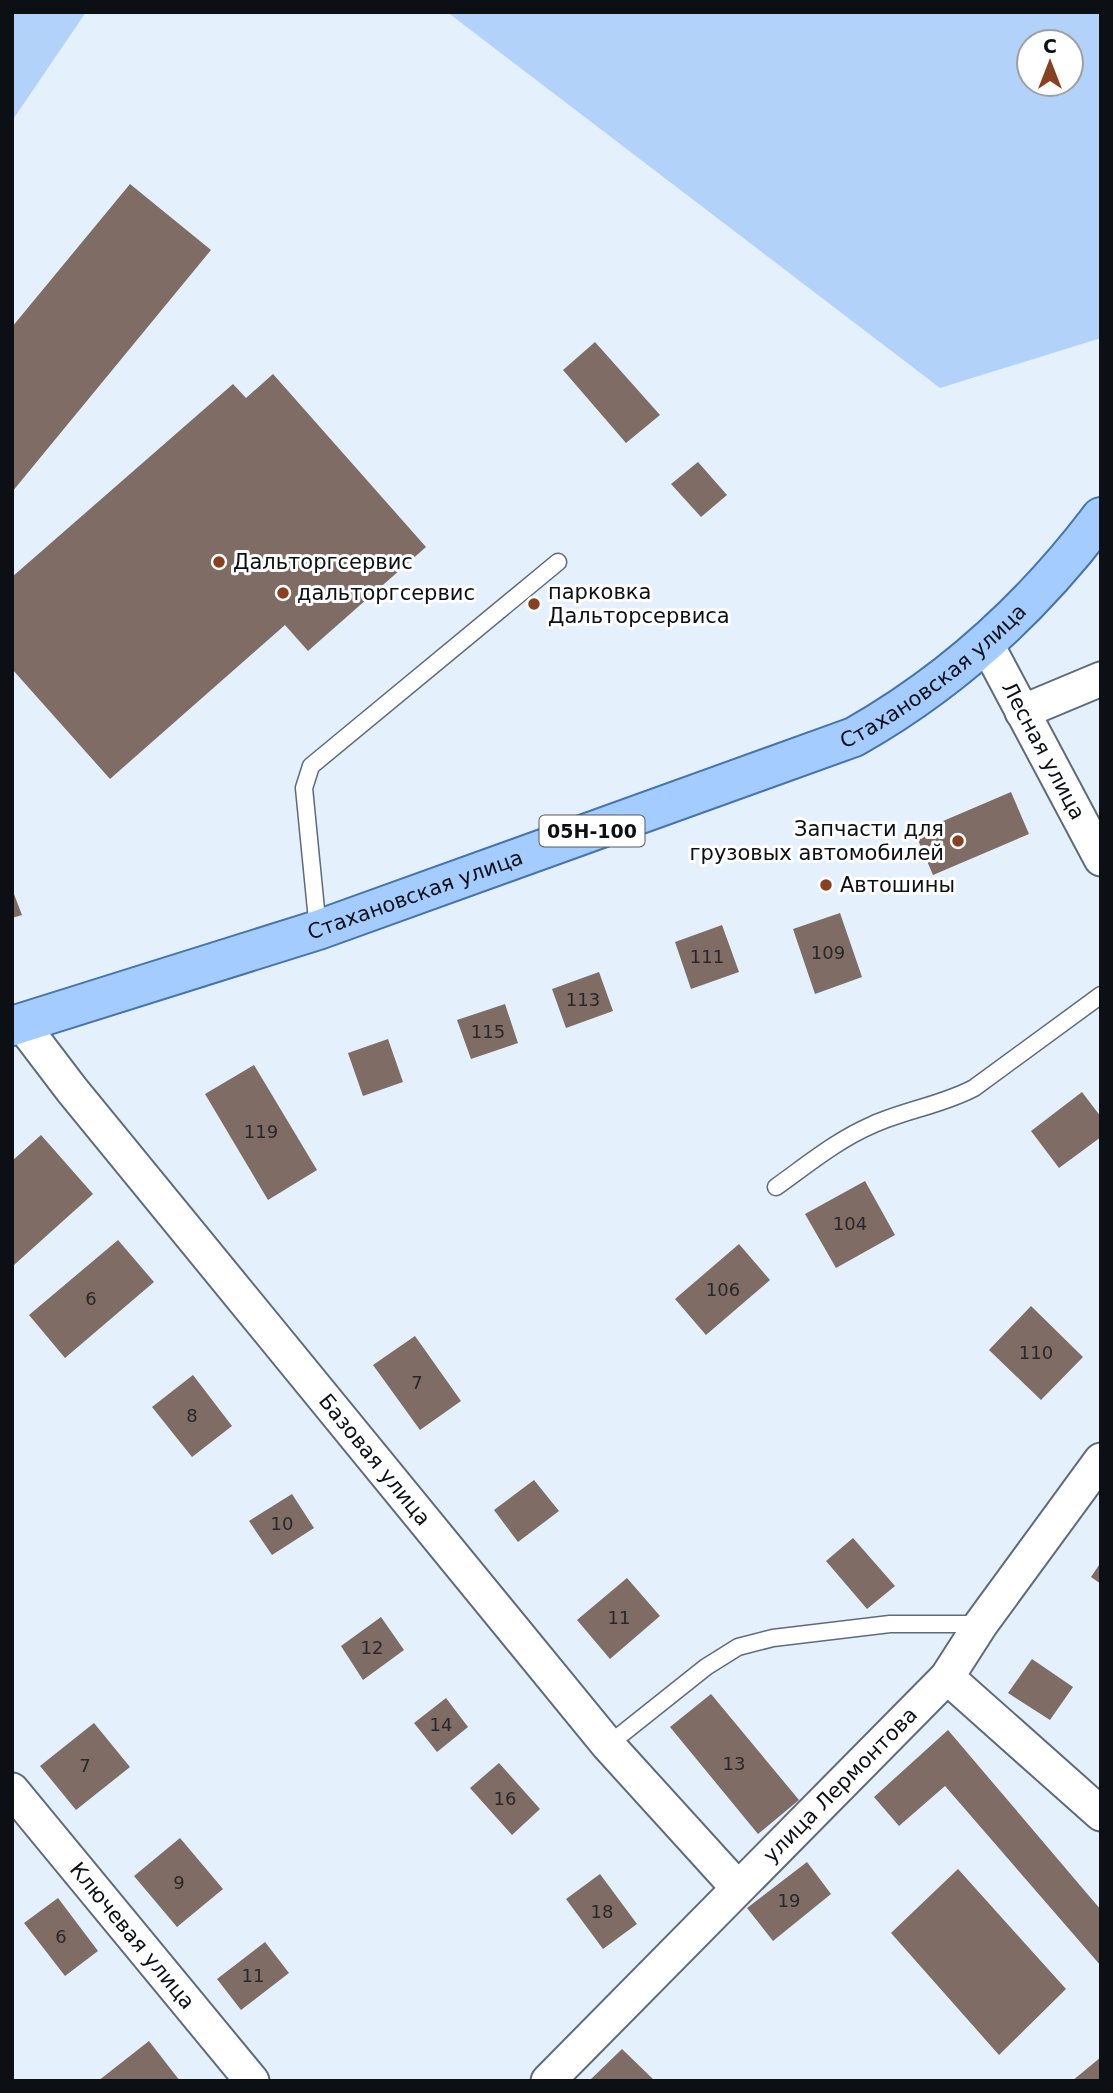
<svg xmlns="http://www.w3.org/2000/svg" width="1113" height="2093" viewBox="0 0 1113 2093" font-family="'DejaVu Sans',sans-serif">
<rect width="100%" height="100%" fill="#e5f0fd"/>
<path fill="#b3d2fa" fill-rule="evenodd" d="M12,12H86L12,121Z
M447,12H1101V338L940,388ZM1029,42H1071V84H1029Z"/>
<path fill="#7f6c64" d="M130,184L211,250L12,492V327Z
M595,342L660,415L626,443L563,370Z
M273,374L426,547L308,651L285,625L110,779L12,669V577L233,384L246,398Z
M698,462L727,495L701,517L671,484Z
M1011,792L1029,834L933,875L915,833Z
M12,889L22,915L12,918Z
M840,913L862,977L815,994L793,929Z
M722,925L739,972L691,989L675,942Z
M599,972L613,1011L566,1028L552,989Z
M505,1004L518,1043L471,1059L457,1020Z
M388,1039L403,1082L363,1096L348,1053Z
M254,1065L317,1170L268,1200L205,1094Z
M1082,1092L1101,1117V1137L1059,1168L1031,1131Z
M41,1135L93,1194L14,1265L12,1161Z
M865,1181L895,1235L836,1268L805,1214Z
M118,1240L154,1282L65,1358L29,1315Z
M739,1244L770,1280L706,1335L675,1299Z
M1031,1306L1083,1357L1041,1400L989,1350Z
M415,1336L461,1401L420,1430L373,1365Z
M193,1375L232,1426L192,1457L152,1407Z
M534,1480L559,1511L518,1542L494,1510Z
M292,1494L314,1528L272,1555L249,1521Z
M853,1538L895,1586L867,1609L826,1561Z
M1101,1562V1584L1091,1577Z
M627,1578L660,1616L610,1659L577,1620Z
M381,1617L404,1650L363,1680L341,1646Z
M1032,1659L1073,1687L1050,1720L1008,1693Z
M711,1694L799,1800L758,1834L670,1727Z
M446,1698L468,1727L437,1752L414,1723Z
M94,1723L130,1767L76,1810L40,1766Z
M948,1730L1101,1910V1966L945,1786L899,1826L874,1797Z
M499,1763L540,1809L512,1835L470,1788Z
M180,1838L223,1889L177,1927L134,1876Z
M807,1862L831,1894L773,1941L747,1908Z
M958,1869L1066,1989L999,2055L891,1933Z
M600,1874L637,1924L603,1949L566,1899Z
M58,1898L98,1951L65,1976L24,1923Z
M265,1942L289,1973L241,2010L217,1979Z
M149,2041L180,2081H98Z
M622,2049L655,2081H589Z
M1101,2057V2081H1072Z"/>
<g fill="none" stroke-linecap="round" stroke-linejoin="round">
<g stroke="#606b79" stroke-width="19">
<path id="lane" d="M318,930L304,788L311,766L558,562
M776,1187C807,1165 837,1140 872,1125C905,1110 942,1105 974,1088L1101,995
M608,1745L706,1667L738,1647L773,1638L890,1624H981"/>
</g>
<g stroke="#606b79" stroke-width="37">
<g id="street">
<path id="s1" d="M986,643L1101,859"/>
<path d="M1022,712L1101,679"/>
<path id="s2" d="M21,1023L72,1090L608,1745L737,1887"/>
<path d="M947,1677L1101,1814"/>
<path id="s3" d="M12,1790L252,2081"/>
<path id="s4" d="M548,2081L947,1677L981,1624L1101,1460"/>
</g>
</g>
<g stroke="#4774ac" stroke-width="42">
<g id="primary">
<path id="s5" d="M12,1026L318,930L854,737C953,681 1033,607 1101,517"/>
</g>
</g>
<use href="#lane" stroke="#fff" stroke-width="16"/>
<use href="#street" stroke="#fff" stroke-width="33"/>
<use href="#primary" stroke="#a4ccfe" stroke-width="38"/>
</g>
<g fill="#884120" stroke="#fff" stroke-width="2.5">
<circle cx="219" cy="562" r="7"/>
<circle cx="283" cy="593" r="7"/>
<circle cx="534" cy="604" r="7"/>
<circle cx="958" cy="841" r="7"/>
<circle cx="826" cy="885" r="7"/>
</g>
<g text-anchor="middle" stroke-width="6" stroke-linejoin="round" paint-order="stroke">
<g font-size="18" fill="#292729">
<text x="828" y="959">109</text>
<text x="707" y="963">111</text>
<text x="583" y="1006">113</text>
<text x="488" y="1038">115</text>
<text x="261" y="1138">119</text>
<text x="850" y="1230">104</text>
<text x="723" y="1296">106</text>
<text x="91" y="1305">6</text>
<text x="1036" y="1359">110</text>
<text x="417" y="1389">7</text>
<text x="192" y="1422">8</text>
<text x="282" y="1530">10</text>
<text x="619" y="1624">11</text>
<text x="372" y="1654">12</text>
<text x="441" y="1731">14</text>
<text x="734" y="1770">13</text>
<text x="85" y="1772">7</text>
<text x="505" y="1805">16</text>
<text x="179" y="1889">9</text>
<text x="789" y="1907">19</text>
<text x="602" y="1918">18</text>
<text x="61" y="1943">6</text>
<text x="253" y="1982">11</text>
</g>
<rect fill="#fff" stroke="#55585b" stroke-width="2" x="539.5" y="815.5" width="105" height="31" rx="5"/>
<g font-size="19" font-weight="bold" fill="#0c1015">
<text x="592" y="838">05Н-100</text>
</g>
<g font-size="21" fill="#0c1015" stroke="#fff" text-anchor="start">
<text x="233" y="569">Дальторгсервис</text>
<text x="548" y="599">парковка<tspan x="548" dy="24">Дальторсервиса</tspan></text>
<text x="297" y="600">дальторгсервис</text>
<text x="944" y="836" text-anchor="end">Запчасти для<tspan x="944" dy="24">грузовых автомобилей</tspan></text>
<text x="840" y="892">Автошины</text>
</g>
<g font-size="21" fill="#0c1015" stroke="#fff">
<text dy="7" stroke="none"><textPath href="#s5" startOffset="990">Стахановская улица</textPath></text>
<text dy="7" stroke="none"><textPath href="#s1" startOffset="122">Лесная улица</textPath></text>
<text dy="7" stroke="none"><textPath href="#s5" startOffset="424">Стахановская улица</textPath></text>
<text dy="7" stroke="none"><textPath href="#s2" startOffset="562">Базовая улица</textPath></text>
<text dy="7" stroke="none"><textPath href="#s4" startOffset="416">улица Лермонтова</textPath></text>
<text dy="7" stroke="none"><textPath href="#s3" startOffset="189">Ключевая улица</textPath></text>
</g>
</g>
<rect width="1113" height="2093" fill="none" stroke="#0c1015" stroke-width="28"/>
<g transform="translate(1050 63)"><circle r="33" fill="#ffffff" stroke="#9e9fa1" stroke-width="2"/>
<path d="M0-5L12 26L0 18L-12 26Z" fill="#884120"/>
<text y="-10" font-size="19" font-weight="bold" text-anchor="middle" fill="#0c1015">С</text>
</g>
</svg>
